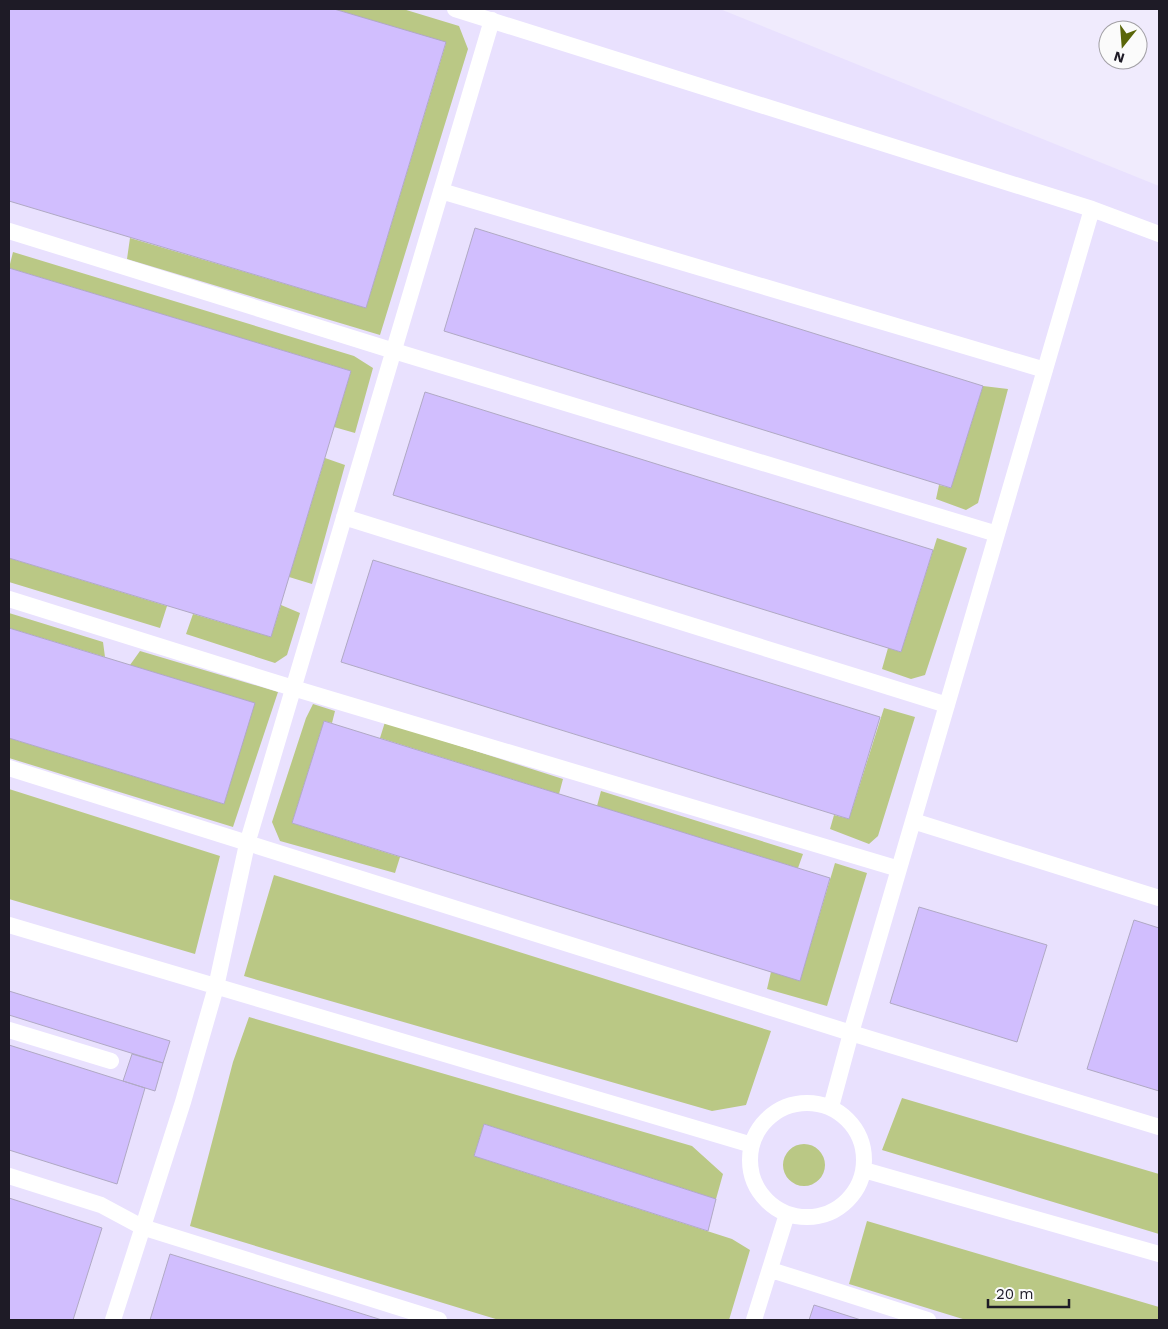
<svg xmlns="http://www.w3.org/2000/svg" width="1168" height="1329" viewBox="0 0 1168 1329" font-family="'Work Sans',sans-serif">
<rect width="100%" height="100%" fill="#f0ebfd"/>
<path fill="#e9e1fe" d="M9,9H720L1159,186V1320H9Z"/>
<path fill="#bac885" d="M334,9H403L459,26L468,49L380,335L127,259L130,238L366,308L446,43Z
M13,252L354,356L373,368L355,433L334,427L351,371L9,268Z
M983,386L1008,389L978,503L966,510L936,499L939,485L951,488Z
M325,458L345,465L312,584L289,577Z
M937,538L967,548L925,675L911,679L882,669L888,648L901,652Z
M9,558L167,606L160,628L9,582Z
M281,605L300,613L287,655L275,663L186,634L193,614L271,637Z
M9,613L103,642L105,657L9,628Z
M140,651L278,692L233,827L9,758V738L224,804L254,703L130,665Z
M313,704L335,711L332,723L324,721L292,823L400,857L395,873L280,841L272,822L306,718Z
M884,708L915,717L878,836L869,844L830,829L834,815L849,819Z
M385,722L563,779L559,794L380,738Z
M9,789L220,856L195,954L9,899Z
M601,791L803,854L798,868L597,806Z
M835,863L867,873L827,1006L767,989L771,972L800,980Z
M274,875L771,1031L746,1105L712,1111L244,976Z
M249,1017L692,1146L723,1174L716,1199L484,1124L474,1156L732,1239L750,1250L729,1320H499L190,1226L233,1062Z
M902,1098L1159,1174V1234L882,1150Z
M783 1165a21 21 0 1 1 42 0a21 21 0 1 1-42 0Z
M867,1221L1159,1307V1320H966L849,1284Z"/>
<path fill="#d1befe" stroke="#b0a9c4" d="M9,9H334L446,42L366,308L9,201Z
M475,228L983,386L951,488L444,331Z
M9,268L351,371L271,637L9,558Z
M425,392L933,550L901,652L393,495Z
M373,560L880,717L849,819L341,662Z
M9,628L255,703L224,804L9,738Z
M324,721L830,878L800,981L292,823Z
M919,907L1047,945L1017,1042L890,1003Z
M1134,920L1159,928V1091L1087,1069Z
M9,991L170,1041L163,1063L9,1015Z
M9,1045L145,1088L117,1184L9,1150Z
M132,1054L163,1063L155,1091L123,1081Z
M484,1124L716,1199L708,1231L474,1156Z
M9,1198L102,1228L73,1320H9Z
M170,1254L382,1320H150Z
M814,1305L861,1320H809Z"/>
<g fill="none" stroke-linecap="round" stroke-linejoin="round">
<path stroke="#fff" stroke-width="16" d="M455,9L1092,209L1159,234
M441,191L1045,370
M9,231L394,351L997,534
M344,517L947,705
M9,599L293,688L899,869
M9,768L851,1033L1159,1127
M913,821L1159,898
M9,925L752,1145
M9,1030L111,1061
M750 1160a57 57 0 1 1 114 0a57 57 0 1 1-114 0Z
M831,1107L851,1033L1092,209
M864,1170L1159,1254
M9,1176L101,1205L142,1227L439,1320
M771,1270L928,1320
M113,1320L183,1102L216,987L247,844L492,20
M754,1320L787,1214"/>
</g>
<rect width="1168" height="1329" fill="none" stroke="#1e1b26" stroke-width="20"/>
<g transform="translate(1123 45) rotate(197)"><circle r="24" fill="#fbfbfb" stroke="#a3a1a6"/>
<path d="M0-4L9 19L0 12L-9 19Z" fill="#5a6609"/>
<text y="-8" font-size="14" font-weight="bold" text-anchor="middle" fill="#1e1b26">N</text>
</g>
<path d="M988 1299v8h81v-8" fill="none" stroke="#1e1b26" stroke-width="2.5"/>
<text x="996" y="1299" font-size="15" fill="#1e1b26" stroke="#fbfbfb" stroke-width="4" paint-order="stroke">20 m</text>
</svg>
